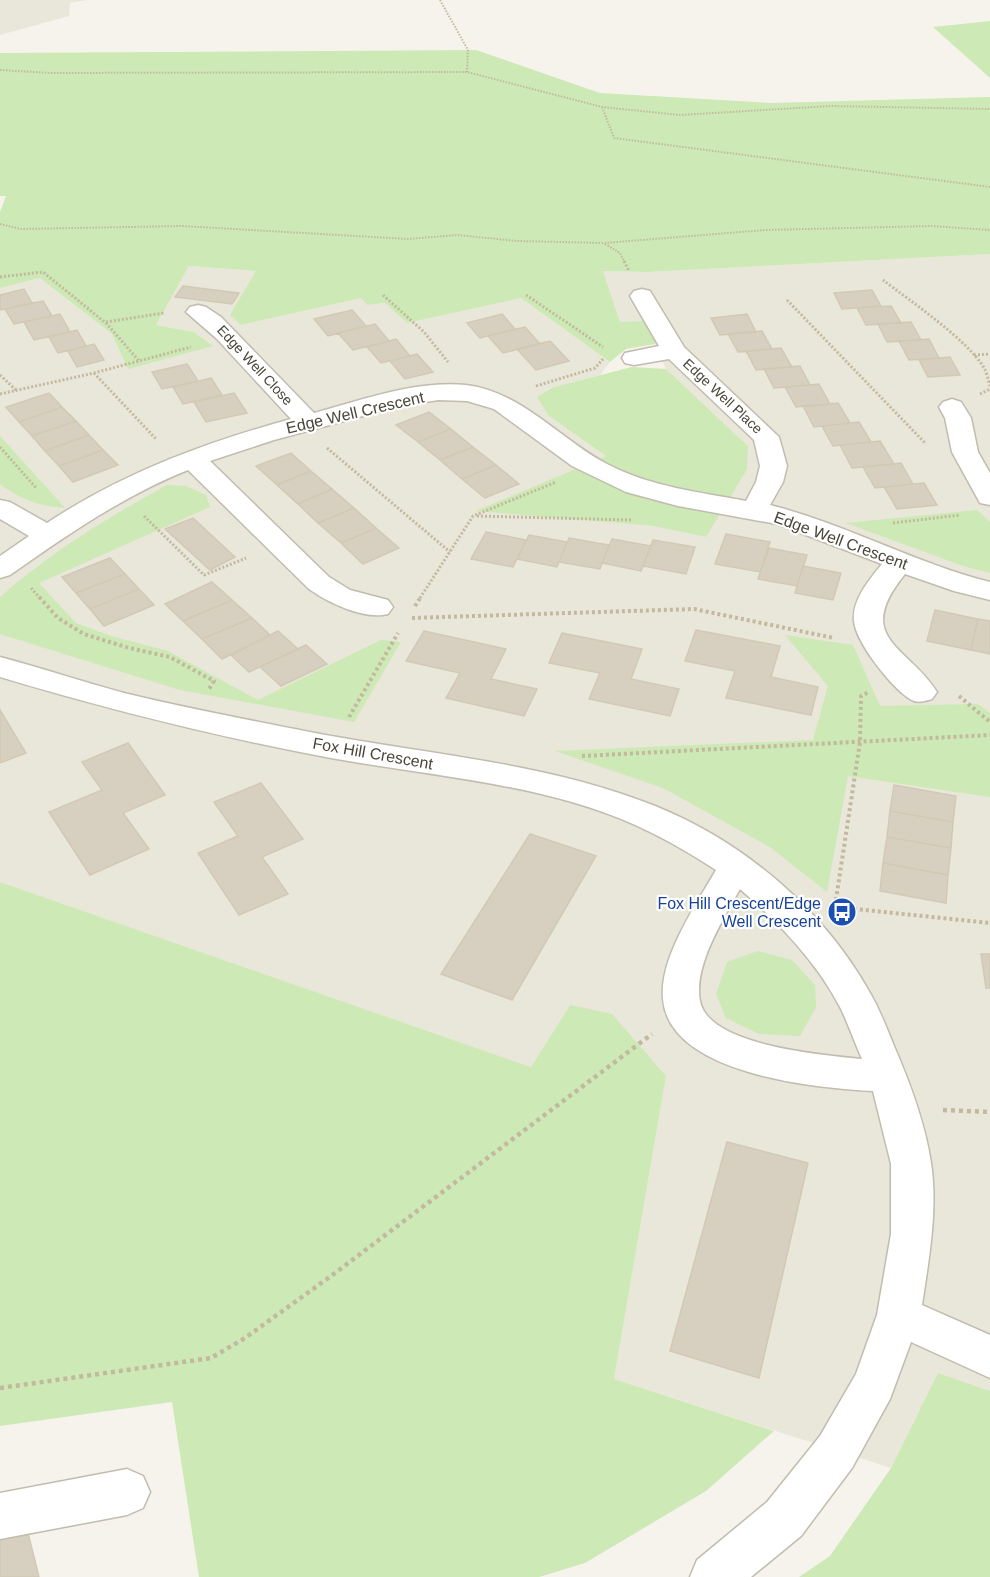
<svg xmlns="http://www.w3.org/2000/svg" width="990" height="1577" viewBox="0 0 990 1577" font-family="Helvetica,sans-serif">
<rect width="100%" height="100%" fill="#f6f3ec"/>
<path fill="#e9e6da" d="M0,0H87L70,3L69,16L0,35Z
M990,254V1391L938,1373L891,1468L614,1379L666,1076L570,1005L531,1067L0,882V288L40,278L112,334L212,346L194,332L156,325L189,266L257,271L246,289L241,325L361,298L367,305L385,303L407,323L521,298L610,362L600,375L554,387L549,416L606,456L478,511L653,526L706,537L748,446L666,369L655,344L656,336L620,322L603,271L648,272Z"/>
<path fill="#cde9b5" d="M990,21V78L933,27Z
M476,50L600,93L772,103L990,97V254L648,272L603,271L620,322L647,321L656,336L655,344L626,349L610,362L521,298L407,323L385,303L367,305L361,298L241,325L230,315L256,271L189,266L156,325L194,332L213,346L128,369L112,334L40,278L0,288V212L6,196H0V53Z
M632,367L666,369L748,446L747,469L706,537L653,526L476,511L606,456L549,416L537,397L554,387Z
M0,436L65,508C40,506 21,500 0,484Z
M167,485L186,486L206,495L210,507L39,583L76,623L111,636L168,651L258,700L381,640L401,642L354,722L180,690L0,634V597C51,552 107,518 167,485Z
M977,510L990,522V573L963,566L846,523Z
M785,635L853,645L880,706L978,704L990,713V797L848,776L827,892L770,847L663,788L555,751L813,740L828,686Z
M0,882L531,1067L570,1005L612,1014L666,1076L614,1379L774,1431L706,1491L585,1563L539,1577H199L172,1402L0,1426Z
M758,951L792,960L815,985L816,1007L800,1036L759,1034L726,1018L716,994L727,962Z
M938,1373L990,1391V1577H799L830,1556L891,1468Z"/>
<path fill="#d7d0c1" stroke="#d2c9b4" stroke-width="1.5" d="M183,286L239,293L232,304L175,297Z
M24,289L32,303L0,310V295Z
M872,290L881,306L842,309L834,293Z
M43,301L52,316L14,324L5,309Z
M891,306L901,323L866,325L857,308Z
M352,310L366,326L328,336L314,319Z
M60,314L70,332L34,340L24,322Z
M502,314L515,329L480,338L467,323Z
M747,314L756,332L720,335L711,318Z
M911,322L921,340L887,342L878,324Z
M375,324L389,341L353,350L338,333Z
M525,327L540,344L503,353L488,336Z
M77,330L86,346L58,353L49,337Z
M762,331L772,349L738,352L728,334Z
M396,339L410,356L381,363L367,347Z
M929,339L939,358L909,360L899,341Z
M550,341L569,361L536,370L517,349Z
M94,344L104,360L77,367L68,351Z
M781,348L792,367L756,370L746,351Z
M417,354L433,372L405,379L390,361Z
M950,357L960,375L928,377L919,360Z
M187,364L198,381L162,389L152,372Z
M800,366L810,385L774,388L764,369Z
M211,378L222,395L183,404L173,387Z
M819,384L830,404L796,407L785,387Z
M49,393L62,407L19,422L6,407Z
M234,393L247,413L206,422L194,402Z
M838,403L850,423L814,427L803,406Z
M62,407L76,421L32,436L19,422Z
M429,412L451,429L418,442L396,425Z
M76,421L89,435L45,451L32,436Z
M859,422L871,442L833,446L822,426Z
M451,429L473,447L440,460L418,442Z
M89,435L103,450L59,466L45,451Z
M880,441L894,464L852,468L840,445Z
M473,447L496,465L462,479L440,460Z
M103,450L118,465L73,482L59,466Z
M291,453L311,471L277,485L256,466Z
M901,463L913,484L875,488L863,467Z
M496,465L519,484L485,498L462,479Z
M311,471L332,489L298,504L277,485Z
M924,483L937,505L897,509L884,487Z
M332,489L354,508L318,523L298,504Z
M354,508L376,528L341,543L318,523Z
M193,518L235,557L210,570L165,529Z
M376,528L399,548L363,564L341,543Z
M486,532L526,540L513,567L471,559Z
M726,534L770,542L760,572L715,564Z
M529,535L567,542L557,567L517,559Z
M569,538L609,545L600,569L559,562Z
M612,539L651,546L641,571L602,563Z
M653,540L695,547L686,574L643,566Z
M769,548L807,555L797,586L758,579Z
M110,558L125,574L76,593L62,577Z
M803,566L841,573L833,600L795,593Z
M125,574L139,589L90,609L76,593Z
M212,582L232,600L183,621L165,604Z
M139,589L154,605L104,626L90,609Z
M232,600L252,618L202,639L183,621Z
M935,610L978,619L971,650L927,641Z
M252,618L270,635L222,659L202,639Z
M978,619L990,621V654L971,650Z
M696,630L780,646L771,677L818,687L811,715L726,698L735,671L685,661Z
M278,631L298,649L249,672L231,655Z
M424,631L506,649L491,679L537,689L524,716L446,698L460,673L406,661Z
M562,633L642,649L631,679L679,689L670,716L589,699L600,673L549,663Z
M306,645L327,664L281,686L260,667Z
M0,710L26,753L0,763Z
M128,743L165,795L123,813L149,849L90,875L49,812L102,790L82,762Z
M261,783L303,839L262,857L288,894L239,915L198,853L238,836L214,802Z
M894,785L956,796L953,822L890,811Z
M890,811L953,822L951,848L887,837Z
M530,834L596,856L512,1000L441,974Z
M887,837L951,848L948,875L883,863Z
M883,863L948,875L946,903L880,891Z
M981,954H990V988H986Z
M727,1142L808,1163L759,1378L670,1351Z
M23,1513L39,1577H0V1522Z"/>
<g fill="none" stroke-linecap="round" stroke-linejoin="round">
<g stroke="#c1bcae" stroke-width="3">
<path id="minor" d="M642,289L650,291L684,347L779,437L787,466L783,482L770,505C846,524 914,563 990,582V600L954,591L905,574C852,639 908,646 937,692L932,699C925,701 917,704 910,699C892,688 856,643 854,621C852,600 869,580 882,564L777,524L678,506L626,492L572,466L494,409L467,401L438,400L396,407L274,440L210,461L329,577L350,590L388,600L393,607L388,614C364,620 329,603 309,589L188,470C123,496 67,535 10,575L0,578V556L29,536L0,519V500L10,502L47,523C123,473 204,443 291,419L217,339L186,312L190,307L198,305L206,307L221,317L314,413C362,400 416,380 466,385C523,392 560,440 609,465C652,487 699,492 746,501L756,482L760,466L754,440L669,359L634,365L625,363L622,358L625,353L659,346L630,296L634,291Z
M952,399L961,402L971,418L978,452L990,473V505L980,503L952,452L945,418L939,407L943,402Z
M0,657C42,668 83,682 124,693C189,709 255,721 320,734C432,755 548,763 655,806C744,842 823,909 870,993C880,1010 887,1029 894,1046C910,1083 925,1123 931,1163C938,1210 929,1258 922,1305L990,1335V1378L911,1342L890,1399L852,1468L801,1536L751,1577H690L697,1560L767,1502L820,1436L856,1374L877,1315L891,1234V1164L873,1091C815,1088 669,1074 663,999C659,958 696,905 716,870C690,853 662,837 633,824C540,783 430,776 331,758C219,737 110,710 0,677ZM740,889C779,923 816,961 840,1007C848,1023 854,1041 862,1059C824,1055 708,1046 700,1001C693,966 724,918 740,889Z
M127,1469L143,1476L150,1492L143,1508L127,1515L0,1539V1493Z"/>
</g>
<path stroke="#c3b99f" stroke-width="2" stroke-dasharray="1.5 1.5" stroke-linecap="butt" d="M440,0L468,50L467,72
M0,70L51,73L467,72L602,107L680,115L831,106L990,109
M602,107L614,138L990,187
M0,224L21,229L182,226L408,239L457,235L517,241L605,243L765,230L932,226L990,230
M605,244L620,253L625,263"/>
<path stroke="#c3b99f" stroke-width="3" stroke-dasharray="2 2" stroke-linecap="butt" d="M624,261L629,271
M0,277L43,272L107,324L139,361
M883,280C909,300 969,341 984,368C987,373 988,380 990,386
M383,295L424,332L448,362
M526,295L603,347
M787,300L926,444
M106,322L164,313
M974,355L990,354
M94,373L157,440
M0,375L16,390
M536,386L595,368L603,359
M0,394L94,373L191,347
M980,394L990,389
M0,447L37,489
M327,448L450,552
M144,516L204,575L246,558
M477,516L631,520
M893,523L960,515
M31,588L40,598
M420,598L473,516L556,482"/>
<path stroke="#c3b99f" stroke-width="4" stroke-dasharray="3 3" stroke-linecap="butt" d="M39,597L58,618L84,634L129,648L170,657L214,681L209,689
M415,606L421,597
M412,618L694,609L834,638
M959,696L990,722
M349,717L398,633
M582,756L990,735
M835,906L860,742L861,696L869,692
M836,907L990,923"/>
<path stroke="#c3b99f" stroke-width="4.5" stroke-dasharray="4 4" stroke-linecap="butt" d="M943,1110L990,1112
M0,1388L211,1358L245,1338L331,1276L652,1034"/>
<use href="#minor" fill="#fff" fill-rule="evenodd"/>
</g>
<defs>
<g id="bus-disc" transform="scale(1.5)"><circle r="9.5" fill="#1a4fb4" stroke="#fff"/><path d="M-5-6H5V4H4V6H2V4H-2V6H-4V4H-5ZM-3.5-4V0h7V-4ZM-3.5 1.2v1.5H-2V1.2ZM2 1.2v1.5H3.5V1.2Z" fill="#fff"/></g>
</defs>
<g fill-rule="evenodd">
<use href="#bus-disc" x="842" y="912"/>
</g>
<g text-anchor="middle" stroke-width="4.5" stroke-linejoin="round" paint-order="stroke">
<g font-size="14" fill="#4a4539" stroke="#fff">
<text transform="translate(255 365) rotate(47)" y="5">Edge Well Close</text>
<text transform="translate(723 396) rotate(43)" y="5">Edge Well Place</text>
</g>
<g font-size="16" fill="#4a4539" stroke="#fff">
<text transform="translate(355 412) rotate(-13)" y="6">Edge Well Crescent</text>
<text transform="translate(841 540) rotate(20)" y="6">Edge Well Crescent</text>
<text transform="translate(373 753) rotate(10)" y="6">Fox Hill Crescent</text>
</g>
<g font-size="16" fill="#164399" stroke="#fff" text-anchor="end">
<text x="821" y="909">Fox Hill Crescent/Edge<tspan x="821" dy="18">Well Crescent</tspan></text>
</g>
</g>
</svg>
